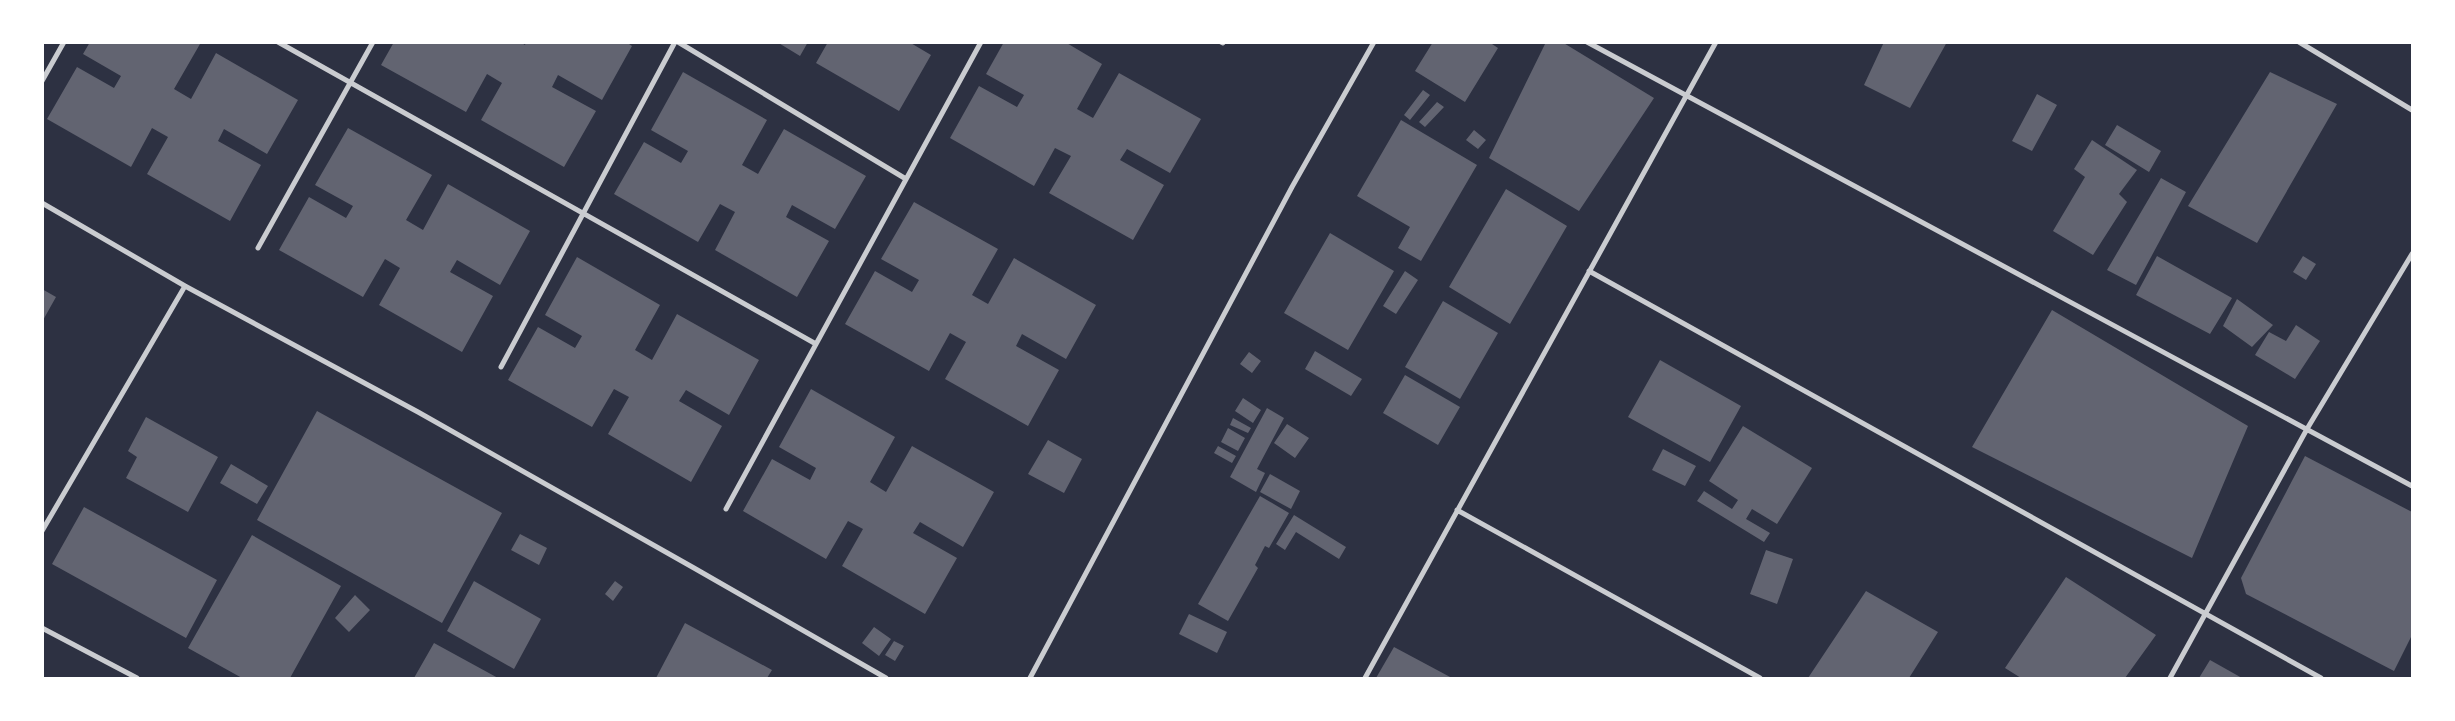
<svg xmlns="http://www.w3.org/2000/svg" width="2455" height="721" viewBox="0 0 2455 721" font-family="'Sofia Sans Condensed',sans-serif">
<rect width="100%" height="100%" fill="#2d3142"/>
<path fill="#626471" d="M90,42H196L200,44L174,89L191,99L216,53L298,100L267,154L224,129L218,141L261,165L230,221L147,174L168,137L152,128L131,167L47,119L77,67L114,88L121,76L83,54Z
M394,42H520L525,45L526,42H626L632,46L602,100L558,75L552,87L596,111L564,167L481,120L502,83L487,74L466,112L381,65Z
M777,42H808L800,56Z
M828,42H909L931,55L899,111L816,63Z
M1004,42H1065L1102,64L1077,109L1093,118L1119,73L1201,119L1170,173L1127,149L1120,160L1164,185L1133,240L1049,193L1071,156L1055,148L1034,186L950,138L979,86L1017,107L1024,95L986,74Z
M1433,42H1489L1498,48L1465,102L1415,71Z
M1546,42H1562L1654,98L1579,211L1489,158Z
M1884,42H1947L1910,108L1864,85Z
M683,72L767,120L742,165L758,174L784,129L866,176L835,229L792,205L786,217L829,241L797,297L715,250L735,212L720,204L698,242L614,194L644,142L681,163L688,151L651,130Z
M2270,72L2337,104L2257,243L2188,206Z
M1423,90L1430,95L1410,120L1404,115Z
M2037,94L2057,105L2032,151L2012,141Z
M1437,102L1444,107L1425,127L1419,122Z
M1401,120L1477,165L1421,261L1398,248L1410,227L1357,196Z
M2117,125L2161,151L2149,172L2105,145Z
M348,128L432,175L406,220L423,230L448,184L530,231L500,285L457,260L450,272L493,296L462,352L379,305L400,268L385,259L363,297L279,250L309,197L346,218L353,206L315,185Z
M1474,130L1486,140L1478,149L1466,140Z
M2092,140L2137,170L2119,194L2127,202L2093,255L2053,231L2085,177L2074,169Z
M2161,178L2186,192L2136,285L2107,270Z
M1506,189L1567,226L1510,324L1449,287Z
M914,202L998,249L972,295L988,304L1014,258L1096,305L1066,359L1022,334L1016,346L1059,370L1028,426L945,379L966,342L950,333L929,371L845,324L875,271L912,292L919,280L881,259Z
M1330,233L1394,271L1348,350L1284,313Z
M2157,256L2232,298L2210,334L2136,295Z
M2303,256L2316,264L2306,280L2293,272Z
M577,257L660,305L635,350L652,360L677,314L759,360L729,415L686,390L679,401L722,426L691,482L608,434L629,397L614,389L592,427L508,380L538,327L575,348L582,336L545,315Z
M1405,271L1418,280L1396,314L1383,306Z
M42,289L56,297L42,322Z
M2237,299L2273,325L2252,347L2223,326Z
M1443,301L1498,333L1460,399L1405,367Z
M2052,310L2248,426L2192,558L1972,447Z
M2296,325L2320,341L2295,379L2255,355L2269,332L2286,341Z
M1315,351L1362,379L1351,396L1305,369Z
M1249,352L1261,361L1252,373L1240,364Z
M1660,360L1741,406L1710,462L1628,417Z
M1405,375L1460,407L1438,445L1383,413Z
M811,389L895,437L870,482L886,492L912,446L994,492L963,547L920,522L913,533L957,558L925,614L842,566L863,529L848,521L826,559L743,511L772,459L810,480L816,468L779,447Z
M1243,398L1261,410L1253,423L1235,411Z
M1267,408L1284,418L1257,469L1265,473L1256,492L1230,477Z
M317,411L502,513L442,623L257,520Z
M146,417L218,457L188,512L126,478L137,457L128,451Z
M1233,418L1251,428L1248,433L1230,425Z
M1287,424L1309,438L1295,458L1274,443Z
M1743,426L1812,468L1777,524L1752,509L1746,519L1770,533L1764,542L1697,501L1704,491L1732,509L1738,500L1709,481Z
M1228,428L1245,438L1238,451L1221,442Z
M1048,440L1082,459L1064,493L1028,474Z
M1218,446L1236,456L1232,463L1214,453Z
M1663,449L1696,466L1685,486L1652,470Z
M2305,456L2412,512V635L2394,671L2246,594L2241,578Z
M231,464L268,486L257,504L220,483Z
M1270,474L1300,491L1291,509L1260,492Z
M1260,496L1289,513L1269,548L1265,546L1255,565L1258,568L1228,621L1198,604Z
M84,507L217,580L186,638L52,564Z
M1294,515L1346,547L1339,559L1296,532L1285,550L1276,544Z
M520,534L547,548L539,565L511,550Z
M252,535L341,586L290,678H242L188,648Z
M1766,550L1793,559L1777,604L1750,594Z
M2066,577L2156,635L2125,678H2021L2005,668Z
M474,581L541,619L514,669L447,631Z
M615,581L623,587L613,601L605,594Z
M1866,591L1938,632L1909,678H1808Z
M355,595L370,610L349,632L335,618Z
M1189,614L1227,632L1217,653L1179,634Z
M685,623L772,670L767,678H656Z
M874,627L891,639L879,656L862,643Z
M894,641L904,646L895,661L885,655Z
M434,643L498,678H414Z
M1394,647L1452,678H1376Z
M2210,660L2242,678H2199Z"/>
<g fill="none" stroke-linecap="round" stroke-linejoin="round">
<path stroke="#caccd0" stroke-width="5" d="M278,42L816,344
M678,42L906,179
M1221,42L1223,43
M1587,42L2412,486
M2299,42L2412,110
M42,81L64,42
M42,203L185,286L418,412L694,568L886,678
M258,248L373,42
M1589,271L2321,678
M501,367L675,42
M726,509L981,42
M1457,510L1760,678
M42,531L185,286
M42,628L137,678
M1030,678L1292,187L1374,42
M1365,678L1716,42
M2170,678L2307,429L2412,254"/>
</g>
<rect width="2455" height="721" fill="none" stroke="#ffffff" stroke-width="88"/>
</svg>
